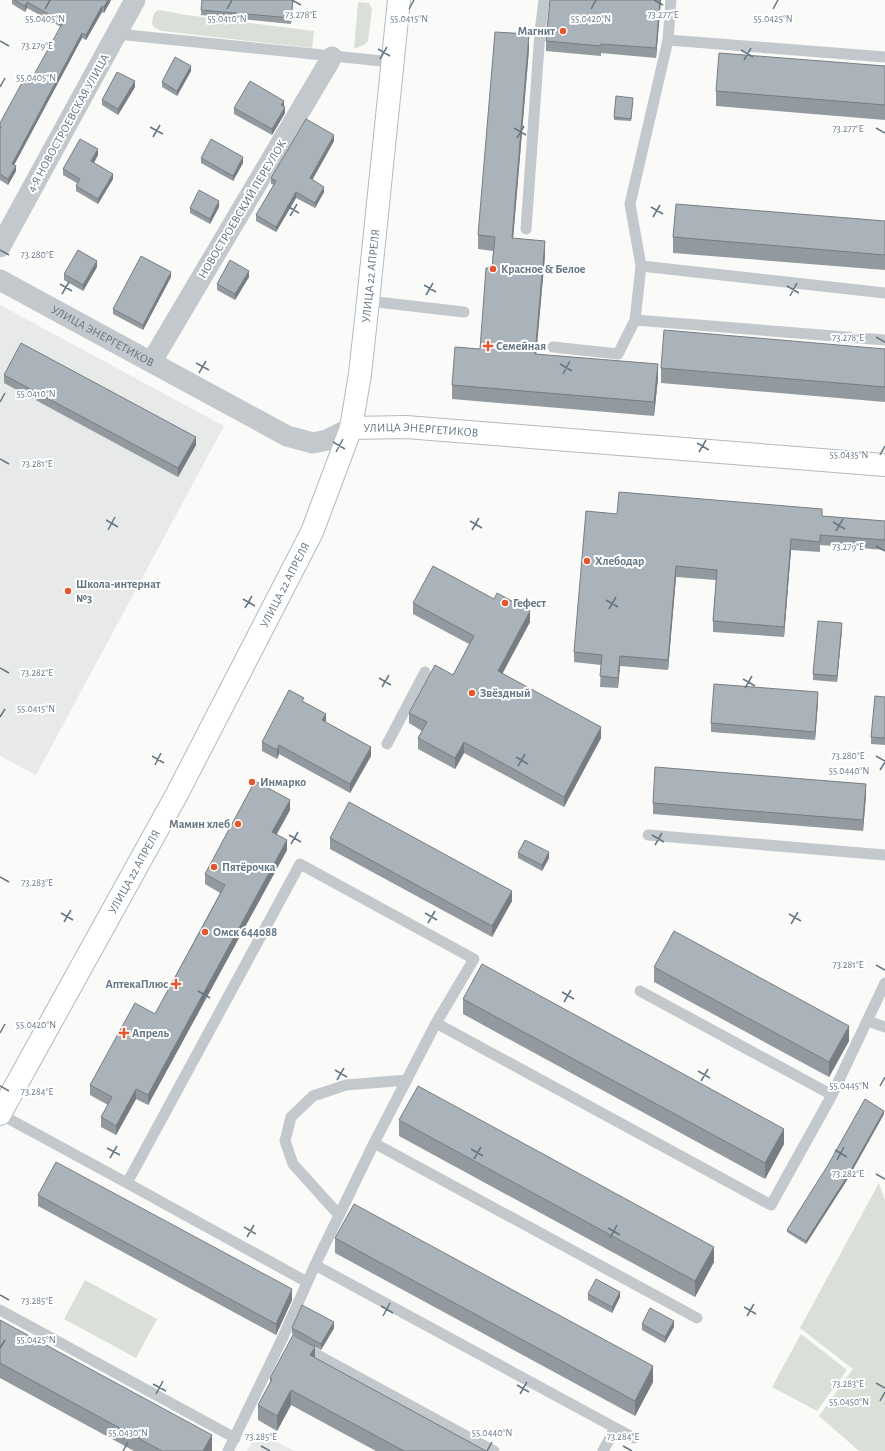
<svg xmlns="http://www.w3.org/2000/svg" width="885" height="1451" viewBox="0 0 885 1451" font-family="'Alegreya Sans',sans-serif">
<rect width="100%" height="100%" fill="#fafaf8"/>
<path fill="#e8e9e9" d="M0,305L224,426L36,775L0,756Z
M258,1432L294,1451H247Z"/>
<path fill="#dadfd7" d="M358,2L369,3L372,9L368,41L364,45L354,49Z
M160,10L186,15L314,31L312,48L162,31L155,28L152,24L153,16L156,11Z
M879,1183L885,1201V1451H859L819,1416L853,1369L800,1328Z
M85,1280L157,1319L136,1358L64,1319Z
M801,1334L847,1370L817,1411L772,1387Z"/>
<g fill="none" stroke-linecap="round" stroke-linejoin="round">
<g stroke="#b3babf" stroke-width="24">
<g id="secondary">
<path id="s2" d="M351,428L406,427L885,465"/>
<path id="s3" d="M0,1114L177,794L312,532L351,428L360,374L368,301L399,0"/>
</g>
</g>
<path stroke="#c3c8cc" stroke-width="11" d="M117,34L392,62
M668,40L885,57
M526,229L540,32L544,0
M641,266L630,204L668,40L671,0
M368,301L464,312
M635,320L885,340
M553,347L618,354L635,320L641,266L885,293
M387,744L425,672
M648,835L885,855
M640,991L832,1095
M868,1021L885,1027
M436,1023L771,1205L832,1095L885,983
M0,1114L127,1183
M374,1143L697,1318
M339,1215L293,1164L285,1141L291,1117L313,1096L346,1085L407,1080
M315,1265L634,1438
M0,1310L235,1438
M303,1347L494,1451
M228,1451L283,1337L315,1265L374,1143L436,1023L474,959L300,864L127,1183L307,1282
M603,1451L615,1428"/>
<g stroke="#c3c8cc" stroke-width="21">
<path d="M0,247L135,0"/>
<path id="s1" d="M0,280L287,436L313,443L327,440L351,428"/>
<path d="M152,361L332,57"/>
</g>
<use href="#secondary" stroke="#fff" stroke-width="22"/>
</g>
<path fill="#929a9f" d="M12,0H111L104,13L102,12L86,40L82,38L14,165L16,171L8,185L0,180V123L30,82L61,27L27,8L25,12L12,4Z
M293,0L291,24L201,15V10Z
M550,0H661L656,58L601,53V56L546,51V41Z
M529,49L513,238L545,255L536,354L658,378L654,416L452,399V385L480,349L492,268L493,251L478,249V235Z
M885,66V120L716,106V91Z
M191,71L177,96L162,87V82Z
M135,87L118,115L102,105V100Z
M633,101L631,121L614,120V117Z
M284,106L285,113L272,135L234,114V108Z
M334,141L312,180L324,192L315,208L296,198L276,232L256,221V215L274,185L271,184V178Z
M98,155L94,163L113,179L98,204L76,191V186L77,183L63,175V169Z
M201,158L243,163L233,181L201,163Z
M219,207L210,224L190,213V208Z
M885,221V270L673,253V237Z
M97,267L83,291L64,280V274Z
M171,277L143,330L113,314V309Z
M249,277L235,300L217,290V284Z
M885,349V402L661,383V368Z
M4,375L196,445L178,477L4,383Z
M617,514L822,516L885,521V550L820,545V552L791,550L784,637L713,632V621L716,580L676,577L668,670L620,666L618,688L600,687L601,665L574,662V652Z
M413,603L530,622L502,673L601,738L564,807L464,753L455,769L418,749V738L422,731L409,723V713L453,675L469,644L413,614Z
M842,629L837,682L813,680V674Z
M885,697V745L871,744V737Z
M818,701L815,740L711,732V723Z
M304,702L326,722L371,756L350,793L279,754L277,759L262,751V742Z
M866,795L863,831L653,814V803Z
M290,810L277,834L287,850L148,1105L136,1099L116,1135L101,1127V1117L108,1105L90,1095V1085L155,1014L220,893L205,884V874Z
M330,838L512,901L492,937L330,849Z
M518,853L549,858L542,871L518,858Z
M654,967L849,1041L829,1077L654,982Z
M463,999L784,1144L765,1179L463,1014Z
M884,1114L847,1180L806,1244L787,1232V1230Z
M399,1120L714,1262L695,1297L399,1136Z
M38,1195L292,1300L276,1335L38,1206Z
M335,1238L653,1382L635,1416L335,1253Z
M588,1294L620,1297L612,1313L588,1300Z
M0,1320L212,1450V1451H134L0,1378Z
M642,1324L674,1327L665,1343L642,1330Z
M292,1328H334L321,1350L292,1334Z
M315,1358L486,1451H376L291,1405L277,1431L258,1420V1405L270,1384V1378Z"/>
<path fill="#777d82" d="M108,0H111L104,13V7Z
M293,0L291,24V18Z
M660,0H661L656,58V48Z
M27,2V8L25,12V6Z
M102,6V12L86,40V35Z
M82,33V38L12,169V164Z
M529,34V49L512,252V238Z
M191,66V71L177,96V91Z
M135,81V87L118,115V109Z
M284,101V106L281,111V105Z
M285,107V113L272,135V129Z
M334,135V141L310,184V178Z
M98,149V155L91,167V161Z
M243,157V163L233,181V176Z
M16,166V171L8,185V179Z
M113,174V179L98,204V199Z
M324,187V192L315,208V203Z
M296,192V198L276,232V227Z
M219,201V207L210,224V219Z
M545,241V255L535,368V354Z
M97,261V267L83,291V285Z
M249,271V277L235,300V294Z
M171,272V277L143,330V325Z
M658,364V378L654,416V402Z
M196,437V445L178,477V468Z
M791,539V550L784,637V627Z
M676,566V577L668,670V660Z
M530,611V622L498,682V671Z
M842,623V629L837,682V676Z
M620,656V666L618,688V678Z
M818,692V701L815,740V732Z
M326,714V722L322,720Z
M601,727V738L564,807V797Z
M464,742V753L455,769V758Z
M279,745V754L277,759V750Z
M371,747V756L350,793V784Z
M866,784V795L863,831V820Z
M290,800V810L272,842V832Z
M287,840V850L148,1105V1095Z
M549,852V858L542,871V865Z
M512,891V901L492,937V926Z
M849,1026V1041L829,1077V1062Z
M136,1089V1099L116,1135V1126Z
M884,1111V1114L847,1180L806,1244V1241Z
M784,1129V1144L765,1179V1163Z
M714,1247V1262L695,1297V1281Z
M292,1289V1300L276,1335V1324Z
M620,1292V1297L612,1313V1307Z
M674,1321V1327L665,1343V1337Z
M334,1322V1328L321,1350V1344Z
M315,1347V1362L310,1355Z
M653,1366V1382L635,1416V1401Z
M291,1390V1405L277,1431V1416Z
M212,1435V1451H203Z"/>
<path fill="#aab3b9" stroke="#777d82" d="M14,0H108L104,7L102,6L86,35L82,33L12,164L16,166L8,179L0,174V129L1,127H0V123L24,79L30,82L63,22L27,2L25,6Z
M202,0H293L291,18L201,10Z
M550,0H660L656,48L601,44V46L546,41Z
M495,32L529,34L512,238L545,241L535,354L658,364L654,402L452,385L455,347L480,349L486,268H492L495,237L478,235Z
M719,53L885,66V105L716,91Z
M175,57L191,66L177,91L162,82Z
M117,72L135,81L118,109L102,100Z
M250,81L284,101L281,105L285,107L272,129L234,108Z
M616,96L633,98L631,119L614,117Z
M306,119L334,135L310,178L324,187L315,203L296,192L276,227L256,215L276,181L271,178Z
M80,139L98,149L91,161L113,174L98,199L76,186L80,179L63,169Z
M211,139L243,157L233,176L201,158Z
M199,190L219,201L210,219L190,208Z
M676,204L885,221V255L673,237Z
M78,250L97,261L83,285L64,274Z
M141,256L171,272L143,325L113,309Z
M230,260L249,271L235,294L217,284Z
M664,330L885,349V387L661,368Z
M21,343L196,437L178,468L4,375Z
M619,492L822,509V516L885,521V540L820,535V542L791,539L784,627L713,621L717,570L676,566L668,660L620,656L618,678L600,676L602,655L574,652L586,511L617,514Z
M433,566L494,599L497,593L530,611L498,671L601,727L564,797L464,742L455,758L418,738L427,722L409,713L435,665L453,675L474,636L413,603Z
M818,621L842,623L837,676L813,674Z
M714,684L818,692L815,732L711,723Z
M289,690L304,698L302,701L326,714L322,720L371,747L350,784L279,745L277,750L262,742Z
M875,696L885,697V738L871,737Z
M655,767L866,784L863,820L653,803Z
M255,781L290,800L272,832L287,840L148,1095L136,1089L116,1126L101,1117L112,1097L90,1085L135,1003L155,1014L205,922L225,885L205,874Z
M349,802L512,891L492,926L330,838Z
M525,840L549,852L542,865L518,853Z
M674,931L849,1026L829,1062L654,967Z
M482,964L784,1129L765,1163L463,999Z
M418,1086L714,1247L695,1281L399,1120Z
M865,1099L884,1111L847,1177L806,1241L787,1230L828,1165Z
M56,1162L292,1289L276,1324L38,1195Z
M354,1204L653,1366L635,1401L335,1238Z
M596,1279L620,1292L612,1307L588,1294Z
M302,1305L334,1322L321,1344L292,1328Z
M650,1308L674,1321L665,1337L642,1324Z
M0,1320L212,1435L203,1451H162L0,1363Z
M293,1335L315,1347L310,1355L486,1451H404L291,1390L277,1416L258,1405L272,1379L270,1378Z"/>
<path fill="none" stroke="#657683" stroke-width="1.5" d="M292,0L301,5M654,0L663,5M45,9L50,0M227,9L232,0M409,9L414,0M591,9L596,0M773,9L778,0M0,41L9,46M378,49L390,56M741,50L753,57M380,59L387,47M744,60L751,48M0,87L5,78M150,127L163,134M514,128L526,135M876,128L885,133M153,137L160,125M517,138L524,126M287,206L299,213M651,207L663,214M290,216L297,204M653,217L660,205M0,250L9,255M60,284L72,291M424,285L436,292M787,286L799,293M62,294L69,282M426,295L433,283M790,296L797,283M876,337L885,342M196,363L209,370M560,364L572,371M199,373L206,361M563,374L570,361M0,402L5,393M333,442L345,449M697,443L709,450M336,452L343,439M699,452L706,440M880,455L885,446M0,459L9,464M106,520L118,527M470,521L482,528M833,522L845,529M108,530L115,517M472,530L479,518M836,531L843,519M876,546L885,551M243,599L255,606M606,600L618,607M245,608L252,596M609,609L616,597M0,668L9,673M379,678L391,685M743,679L755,686M382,687L389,675M745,688L752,676M0,717L5,709M152,756L164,763M876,756L885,761M516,757L528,764M155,765L161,753M518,766L525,754M880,770L885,762M289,835L301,842M652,835L664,842M291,844L298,832M655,845L662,833M0,877L9,882M61,913L73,920M425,913L437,920M789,914L801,921M64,922L71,910M428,923L435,911M791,924L798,912M876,965L885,970M198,991L210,998M562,992L574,999M201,1001L208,989M564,1002L571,990M0,1033L5,1024M335,1070L347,1077M698,1071L710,1078M337,1080L344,1068M701,1081L708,1069M0,1086L9,1091M880,1086L885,1077M107,1148L120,1155M471,1149L483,1156M835,1150L847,1157M110,1158L117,1146M474,1159L481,1147M837,1160L844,1147M876,1174L885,1179M244,1227L256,1234M608,1228L620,1235M247,1237L254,1225M610,1238L617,1225M0,1295L9,1300M381,1306L393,1313M744,1307L756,1314M383,1316L390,1303M747,1316L754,1304M0,1348L5,1340M876,1383L885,1388M153,1384L166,1391M517,1385L529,1392M156,1394L163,1381M520,1394L527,1382M880,1401L885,1392M261,1446L270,1451M623,1446L632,1451M123,1451L128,1442M487,1451L492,1442"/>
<g fill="#e4572e" stroke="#fff" stroke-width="1.5">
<circle cx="563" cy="31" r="4"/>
<circle cx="493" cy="269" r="4"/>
<path d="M486 340h4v4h4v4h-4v4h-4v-4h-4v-4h4z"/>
<circle cx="587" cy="561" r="4"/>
<circle cx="68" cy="591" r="4"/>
<circle cx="505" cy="603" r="4"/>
<circle cx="472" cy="693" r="4"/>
<circle cx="252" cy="782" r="4"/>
<circle cx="238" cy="824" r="4"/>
<circle cx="214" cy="867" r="4"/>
<circle cx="205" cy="932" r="4"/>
<path d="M174 978h4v4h4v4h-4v4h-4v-4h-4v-4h4z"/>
<path d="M122 1027h4v4h4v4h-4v4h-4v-4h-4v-4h4z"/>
</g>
<g text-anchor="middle" stroke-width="4" stroke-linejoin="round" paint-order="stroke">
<g font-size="12" font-weight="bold" fill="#657683" stroke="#fff" text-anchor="start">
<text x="555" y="35" text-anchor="end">Магнит</text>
<text x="501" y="273">Красное &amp; Белое</text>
<text x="496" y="350">Семейная</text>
<text x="595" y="565">Хлебодар</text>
<text x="76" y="588">Школа-интернат<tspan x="76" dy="14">№3</tspan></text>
<text x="513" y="607">Гефест</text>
<text x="480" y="697">Звёздный</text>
<text x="260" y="786">Инмарко</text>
<text x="230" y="828" text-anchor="end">Мамин хлеб</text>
<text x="222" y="871">Пятёрочка</text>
<text x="213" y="936">Омск 644088</text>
<text x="168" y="988" text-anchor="end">АптекаПлюс</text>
<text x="132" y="1037">Апрель</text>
</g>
<g font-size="12" fill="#657683" stroke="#fff">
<text transform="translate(68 123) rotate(-61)" y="4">4-Я НОВОСТРОЕВСКАЯ УЛИЦА</text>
<text transform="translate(242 209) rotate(-59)" y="4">НОВОСТРОЕВСКИЙ ПЕРЕУЛОК</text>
<text dy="4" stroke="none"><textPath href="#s3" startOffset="925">УЛИЦА 22 АПРЕЛЯ</textPath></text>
<text dy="4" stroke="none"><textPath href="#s1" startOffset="117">УЛИЦА ЭНЕРГЕТИКОВ</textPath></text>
<text dy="4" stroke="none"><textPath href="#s2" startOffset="70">УЛИЦА ЭНЕРГЕТИКОВ</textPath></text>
<text dy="4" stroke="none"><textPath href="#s3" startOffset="601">УЛИЦА 22 АПРЕЛЯ</textPath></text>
<text dy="4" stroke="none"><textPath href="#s3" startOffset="277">УЛИЦА 22 АПРЕЛЯ</textPath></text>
</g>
</g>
<g font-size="10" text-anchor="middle" fill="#657683" stroke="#fff" stroke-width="4" stroke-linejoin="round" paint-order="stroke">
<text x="301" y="18">73.278°E</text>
<text x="663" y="18">73.277°E</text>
<text x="45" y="22">55.0405°N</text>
<text x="227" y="22">55.0410°N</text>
<text x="409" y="22">55.0415°N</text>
<text x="591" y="22">55.0420°N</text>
<text x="773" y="22">55.0425°N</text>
<text x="37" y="49">73.279°E</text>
<text x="36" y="81">55.0405°N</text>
<text x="848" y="132">73.277°E</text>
<text x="37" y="258">73.280°E</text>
<text x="848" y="341">73.278°E</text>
<text x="36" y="397">55.0410°N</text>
<text x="849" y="458">55.0435°N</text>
<text x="37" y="467">73.281°E</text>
<text x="848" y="550">73.279°E</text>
<text x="37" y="676">73.282°E</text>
<text x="36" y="712">55.0415°N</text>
<text x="848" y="759">73.280°E</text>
<text x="849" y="774">55.0440°N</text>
<text x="37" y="886">73.283°E</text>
<text x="848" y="968">73.281°E</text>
<text x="36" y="1028">55.0420°N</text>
<text x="849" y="1089">55.0445°N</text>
<text x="37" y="1095">73.284°E</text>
<text x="848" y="1177">73.282°E</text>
<text x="37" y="1304">73.285°E</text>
<text x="36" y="1343">55.0425°N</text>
<text x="848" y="1387">73.283°E</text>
<text x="849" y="1405">55.0450°N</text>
<text x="128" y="1436">55.0430°N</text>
<text x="492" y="1436">55.0440°N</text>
<text x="261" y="1440">73.285°E</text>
<text x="623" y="1440">73.284°E</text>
</g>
</svg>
